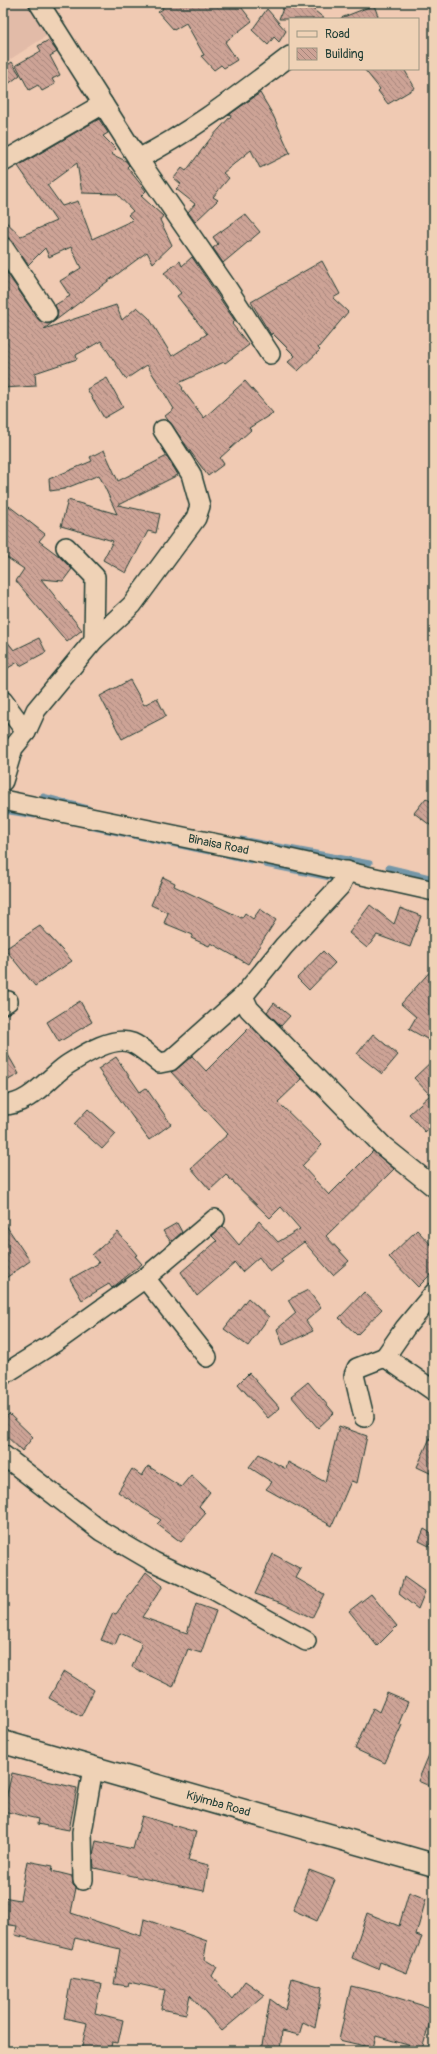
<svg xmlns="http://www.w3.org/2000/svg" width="437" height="2054" viewBox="0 0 437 2054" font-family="Pangolin,sans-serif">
<defs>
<pattern id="building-back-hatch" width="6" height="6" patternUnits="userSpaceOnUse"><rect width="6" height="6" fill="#cda396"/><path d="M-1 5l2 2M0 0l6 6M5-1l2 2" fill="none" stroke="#a6867b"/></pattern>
</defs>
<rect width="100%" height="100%" fill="#f0cab3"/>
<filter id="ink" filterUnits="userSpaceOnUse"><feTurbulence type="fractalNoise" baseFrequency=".025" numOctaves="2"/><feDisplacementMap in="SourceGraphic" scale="8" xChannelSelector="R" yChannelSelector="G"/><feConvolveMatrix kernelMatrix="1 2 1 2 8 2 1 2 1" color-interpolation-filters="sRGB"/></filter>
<g filter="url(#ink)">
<path fill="#e2bba8" d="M3,3H37L54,31L3,64Z"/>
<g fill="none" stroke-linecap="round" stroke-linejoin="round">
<path stroke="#7497a8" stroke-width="5" d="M43,796L88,808
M3,811L35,816
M89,827L209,852
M241,839L370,863
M221,854L251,861
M265,865L335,879
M388,867L434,878"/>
</g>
<path fill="url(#building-back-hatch)" stroke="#1f3d34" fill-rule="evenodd" d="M159,3H238L252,21L225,42L237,60L224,68L221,65L214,70L201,56L204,55L186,23L174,30L158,12L163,9Z
M285,3H305L325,19H279Z
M374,5L379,19H341V18Z
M267,9L286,31L279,42L274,37L268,45L252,30Z
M49,40L57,52L50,56L60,75L52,79L55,84L42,91L38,85L29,90L16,65L41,51L38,46Z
M12,62L20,75L3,88V68Z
M364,69H404L415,88L388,104L378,91L380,89Z
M260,93L273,115L290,153L260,168L251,150L223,173L229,178L213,197L218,200L195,222L188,212L195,204L176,189L181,184L174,178L182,168L186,171L210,139L231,116L230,114Z
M99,119L108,133L103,136L116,149L111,154L126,161L129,165L127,167L146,191L141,196L163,216L160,220L172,245L153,263L147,252L44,329L116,305L122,320L137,307L149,318L172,356L207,334L177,296L181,293L164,273L180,261L182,266L192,257L235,321L232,324L249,345L225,363L224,362L179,383L183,388L182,389L204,418L245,381L273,413L249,428L251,430L220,458L224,464L208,476L165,416L174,409L147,365L126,379L101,341L76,355L77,359L35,373L36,386L3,388V267L38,319L47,324L53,322L57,318L58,312L55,305L70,296L60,281L81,268L71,247L49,257L45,248L28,265L12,241L3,236V219L21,236L56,221L18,166ZM77,163L82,193L117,194L133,211L128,215L133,220L92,239L78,201L62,206L47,185Z
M245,214L260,232L223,263L213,248L218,244L213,237Z
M322,261L340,294L333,298L348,312L318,348L320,350L298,371L288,362L295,356L272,333L271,335L251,302Z
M107,378L123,407L104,418L87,389Z
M104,450L118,481L167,456L178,475L118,505L160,514L156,533L148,531L126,573L103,560L113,541L61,526L68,500L117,514L99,475L64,489L50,491L49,479L92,461L90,457Z
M9,506L45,534L39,541L59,556L72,569L63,581L41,579L82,630L67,642L16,581L24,569L3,555V514Z
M3,636L14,650L39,638L46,652L20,666L18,662L8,668L3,659Z
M130,680L144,705L157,698L166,716L122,739L100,696Z
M426,798L434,804V828L414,813Z
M163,877L175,883L174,886L242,918L245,913L253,919L260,909L276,920L248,964L211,943L209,946L191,938L193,935L164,923L168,913L151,905Z
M370,905L394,924L400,908L421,916L410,947L377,935L367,948L349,933Z
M40,926L72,961L35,986L5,949Z
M323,951L335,963L309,990L297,978Z
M434,967V1043L409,1029L416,1017L401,1004Z
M80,1001L92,1022L59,1042L47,1022Z
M274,1003L290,1016L281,1026L267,1012Z
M251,1026L302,1079L278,1102L322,1145L302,1166L329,1195L373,1151L394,1169L326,1236L349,1261L333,1275L304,1242L281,1259L283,1262L270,1272L259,1257L242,1272L235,1263L197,1296L181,1272L217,1241L212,1236L223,1226L239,1245L259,1221L278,1242L300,1229L281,1207L270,1218L226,1175L210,1190L191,1168L228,1134L171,1072L177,1069L192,1056L206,1071Z
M373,1034L398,1055L382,1074L357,1054Z
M3,1046L19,1074L3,1083Z
M116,1057L140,1092L146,1088L171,1124L149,1140L98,1069Z
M434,1059V1124L425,1132L409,1114L430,1095L414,1078Z
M88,1109L116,1134L102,1149L74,1124Z
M3,1221L30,1261L3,1280Z
M177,1223L182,1232L171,1242L163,1231Z
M417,1230L434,1248V1271L418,1287L389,1257Z
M118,1232L137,1255L135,1256L142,1264L112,1288L109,1284L82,1300L70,1279L99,1263L92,1255Z
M308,1290L321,1308L306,1321L313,1331L283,1345L277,1329L296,1313L288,1300Z
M364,1292L382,1309L357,1335L339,1318Z
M248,1298L269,1317L248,1346L224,1329Z
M249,1373L280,1408L268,1418L238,1384Z
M308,1382L334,1413L318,1428L291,1396Z
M9,1414L33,1437L22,1451L3,1433V1420Z
M339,1426L367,1436L357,1483L351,1481L332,1526L266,1489L272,1482L249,1467L259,1454L286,1469L288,1462L325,1482Z
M434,1429V1475L417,1467Z
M148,1466L181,1487L191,1475L210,1492L199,1506L206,1513L181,1542L157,1524L161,1520L118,1492L132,1469L142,1476Z
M424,1529L434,1535V1539L429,1546L419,1541Z
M273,1554L301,1569L296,1578L324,1594L312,1618L282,1603L255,1594Z
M146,1572L163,1586L142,1617L187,1633L196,1604L216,1611L201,1653L188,1649L173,1687L132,1667L142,1643L120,1633L115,1645L101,1640L113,1613L116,1614Z
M404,1577L425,1592L418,1609L399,1594Z
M371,1594L397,1626L377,1646L349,1611Z
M64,1671L94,1690L81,1716L49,1698Z
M387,1693L408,1702L399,1723L402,1725L385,1763L355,1749L373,1708L379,1712Z
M434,1743V1788L418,1781Z
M12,1773L77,1788L69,1830L37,1824L38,1819L3,1811Z
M142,1816L196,1832L188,1860L209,1865L204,1891L94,1868L93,1855L96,1841L133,1849Z
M27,1861L53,1866L52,1871L72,1876L73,1885L76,1888L71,1913L141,1936L144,1919L207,1941L204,1959L217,1967L212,1976L232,1999L245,1981L265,1995L222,2031L190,1995L186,2014L161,2009L165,1990L129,1982L128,1986L114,1984L120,1949L75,1938L72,1949L15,1935L17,1926L3,1924V1897L20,1900Z
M309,1870L335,1880L317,1921L293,1910Z
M409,1892L426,1899L416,1935L422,1937L407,1973L380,1962L378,1969L352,1958L367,1913L399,1926Z
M292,1978L322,1987L315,2028L303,2022L299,2035L282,2031L280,2051H261L270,1999L285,2010Z
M71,1979L101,1984L95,2013L123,2020L118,2043L112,2042L110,2051H81L87,2023L64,2018Z
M351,1986L385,1994L434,2009L422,2049L376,2036L373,2048L339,2040Z"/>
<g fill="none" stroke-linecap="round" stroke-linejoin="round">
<g stroke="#1f3d34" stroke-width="22">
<g id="street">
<path d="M39,3L138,159L225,285L270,354"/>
<path d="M138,159C193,131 241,93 290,56"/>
<path d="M3,162L103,104"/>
<path d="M3,247L47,313"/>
<path d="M66,547L95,577L94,640"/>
<path d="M3,701L26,732"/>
<path d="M3,781L13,748L26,732L36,710L94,640L132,605L196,518L200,506L191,474L163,430"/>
<path id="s1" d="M3,800L290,859L434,891"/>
<path d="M347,871L340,886L284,946L243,996L249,1009L383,1146L434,1187"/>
<path d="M3,1004L8,1001"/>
<path d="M3,1105C29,1105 47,1079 67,1065C83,1055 113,1035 132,1043C142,1047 151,1057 160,1063L170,1061L243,996"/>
<path d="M145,1278L207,1357"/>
<path d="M434,1293L405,1328L385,1357L434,1391"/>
<path d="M3,1375L57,1341L145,1278L215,1219"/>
<path d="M364,1417L354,1375L357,1368L385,1357"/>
<path d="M3,1455L101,1531L154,1562L214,1590L306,1641"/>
<path d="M83,1880L82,1832L93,1768"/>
</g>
</g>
<g stroke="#1f3d34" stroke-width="25">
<g id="secondary">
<path id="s2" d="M3,1742L434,1865"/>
</g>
</g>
<use href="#street" stroke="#efd2b6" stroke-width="19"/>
<use href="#secondary" stroke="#efd2b6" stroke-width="22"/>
</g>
</g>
<g text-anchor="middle" stroke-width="4" stroke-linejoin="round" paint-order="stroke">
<g font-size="12" fill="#1f3d34" stroke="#efd2b6">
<text dy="4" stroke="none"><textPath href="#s1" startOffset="220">Binaisa Road</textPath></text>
<text dy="4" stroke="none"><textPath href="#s2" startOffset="224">Kiyimba Road</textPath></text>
</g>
</g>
<rect width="437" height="2054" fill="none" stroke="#efd2b6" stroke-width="16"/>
<rect x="8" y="8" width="421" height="2038" fill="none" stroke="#1f3d34" stroke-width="1.5" filter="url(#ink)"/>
<rect x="289" y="18" width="130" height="52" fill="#efd2b6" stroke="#9c9682"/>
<rect x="297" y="31" width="20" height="6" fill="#efd2b6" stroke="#9c9682"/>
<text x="325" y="38" font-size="12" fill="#1f3d34">Road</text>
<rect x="297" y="48" width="20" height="12" fill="url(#building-back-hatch)" stroke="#9c9682"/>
<text x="325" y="58" font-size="12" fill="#1f3d34">Building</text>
</svg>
